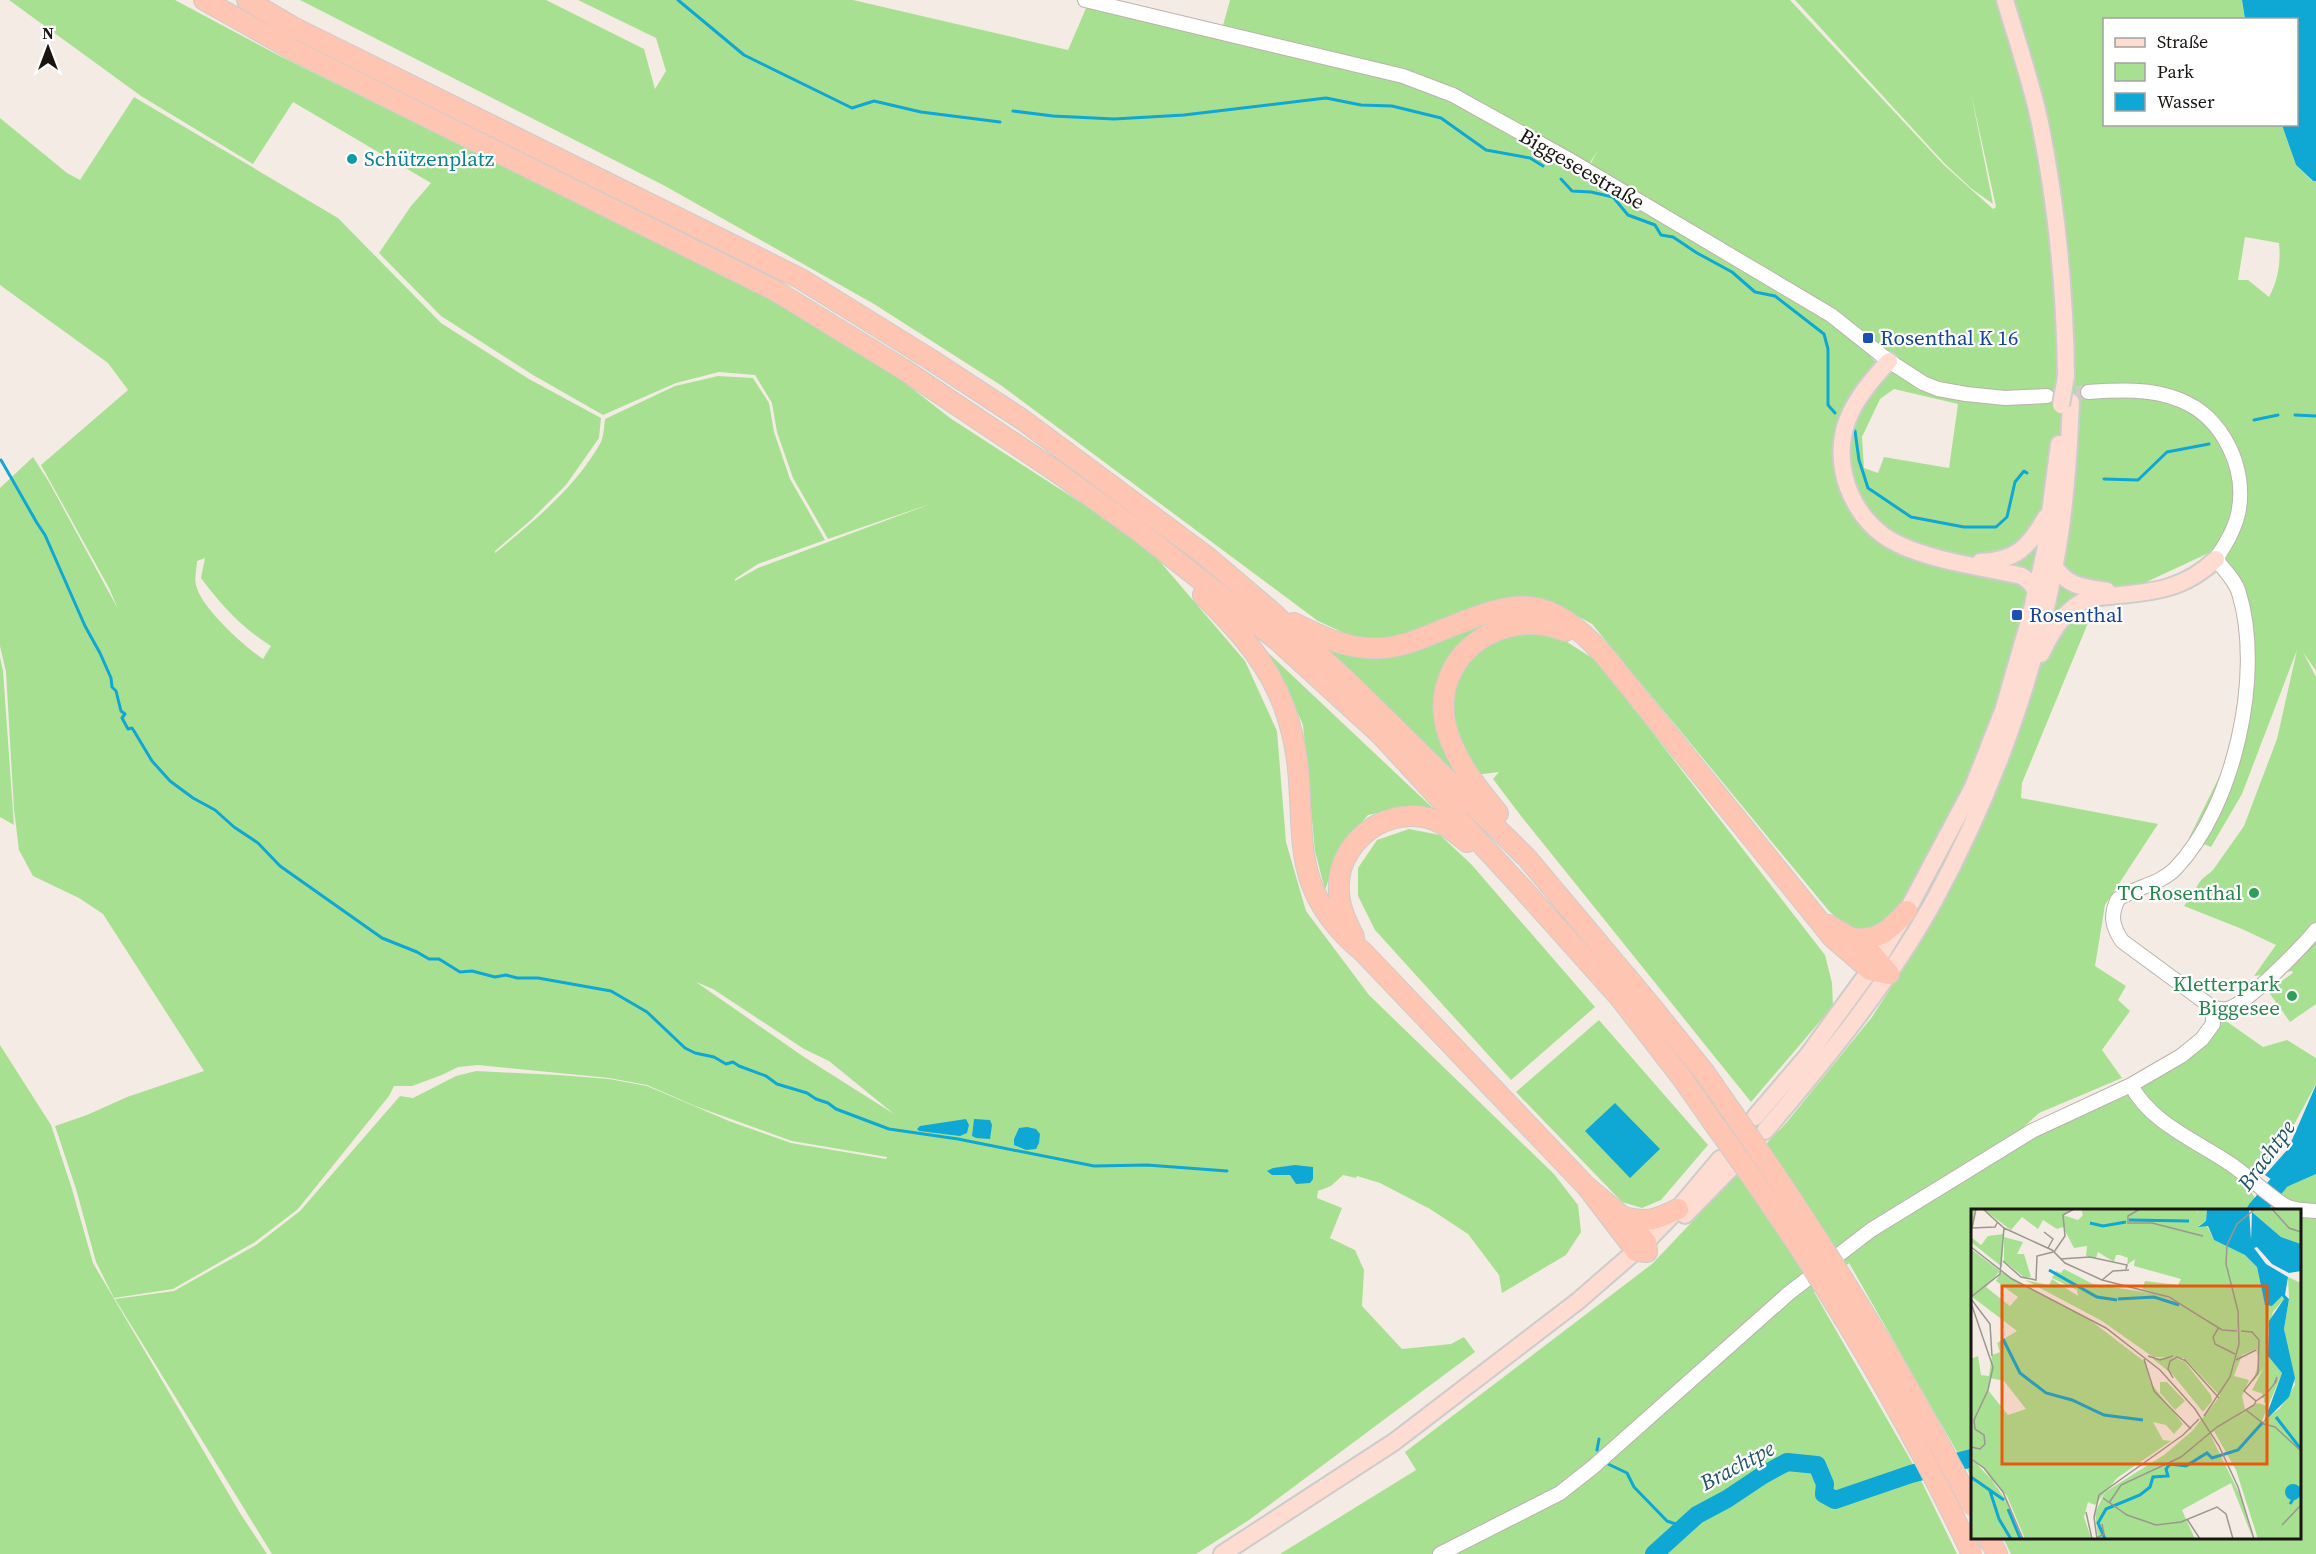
<svg xmlns="http://www.w3.org/2000/svg" width="2316" height="1554" viewBox="0 0 2316 1554" font-family="'Source Serif 4',serif">
<rect width="100%" height="100%" fill="#f4ece4"/>
<path fill="#a8e092" fill-rule="evenodd" d="M9,0H175L280,56L767,297L895,375L950,418L1145,544L1245,661L1277,731L1286,842L1306,911L1369,995L1554,1174L1578,1205L1581,1232L1566,1255L1502,1293L1499,1275L1468,1234L1430,1209L1380,1183L1357,1176L1356,1178L1343,1175L1331,1186L1318,1191L1317,1198L1342,1208L1330,1238L1355,1250L1364,1270L1362,1306L1402,1349L1451,1344L1464,1337L1475,1352L1249,1520L1196,1554H272L115,1299L174,1291L256,1245L300,1211L400,1096L413,1098L456,1076L476,1071L558,1075L609,1079L647,1086L729,1121L791,1143L886,1159L887,1157L792,1141L695,1106L647,1085L609,1078L478,1065L458,1067L442,1075L412,1086H394L389,1096L298,1209L255,1242L173,1289L114,1298L96,1262L76,1189L55,1126L87,1115L127,1097L204,1071L103,914L79,898L33,876L19,850L14,810L6,672L0,646V488L33,457L49,482L118,609L109,588L41,465L128,390L108,363L0,285V118L67,173L80,180L134,97L338,218L441,323L529,379L601,418L599,438L566,485L531,520L495,551V553C534,521 576,487 601,442C604,435 604,426 605,419L675,386L718,376L753,378L769,403L774,432L790,479L825,540L758,564L735,579V581L758,568L933,503L828,539L793,478L777,432L772,403L755,375L719,372L676,383L603,415L533,375L441,316L379,253L411,206L431,183L293,102L253,164L141,96ZM205,558L201,578C221,605 242,628 271,646L263,659C244,646 201,608 196,585C194,578 197,568 197,561ZM696,982L713,989L804,1049L829,1061L894,1114L804,1057Z
M300,0H546L644,49L655,89L666,71L656,38L578,0H853L1068,50L1087,6L1403,80L1452,99L1841,327L1878,364L1886,361L1832,310L1589,167L1598,150L1588,166L1455,91L1222,29L1230,0H1790L1944,165L1993,209L1996,207L1971,93L1993,204L1972,189L1945,164L1795,0H2242L2245,19L2104,20V124L2282,125L2296,165L2312,181H2316V671L2303,652L2316,677V1004L2290,1022L2268,991L2293,973L2292,971L2254,976L2276,945L2242,929L2184,906L2201,880L2213,870L2244,826L2277,739L2297,650L2242,794L2211,847L2189,838L2228,759L2246,652L2239,608L2215,550L2095,606L2022,783L2021,798L2158,824L2105,905L2095,966L2126,986L2118,1000L2130,1011L2102,1050L2122,1078L2039,1113L1994,1154L2126,1096L2172,1066L2223,1019L2263,1047L2287,1040L2316,1058V1084L2283,1145L2260,1172L2250,1190L2256,1200L2316,1174V1554H2011L2003,1538H2300V1210H1972V1478L1849,1263L1814,1292L1914,1466L1957,1554H1280L1416,1470L1405,1452L1652,1264L1787,1122L1872,1017L1906,964L1882,928L1851,931L1829,911L1592,624L1563,608L1534,602L1397,639L1355,638L1318,621L1002,386L874,304L665,186ZM2245,237L2279,243C2281,263 2278,280 2269,297L2248,280H2238ZM1894,389L1958,404L1949,468L1884,457L1878,473L1864,468L1862,437L1880,399Z
M1520,617L1567,642L1597,661L1825,955L1832,983L1833,1006L1751,1102L1521,816L1493,779L1499,772L1459,777L1316,639L1360,657L1403,652L1488,621Z
M1261,646L1438,813L1411,806L1368,815L1339,849L1325,890L1315,851L1303,725L1283,680Z
M0,657L3,671L14,825L0,817Z
M1409,829L1440,835L1471,864L1595,1007L1511,1080L1375,930L1358,896V868L1377,840Z
M1599,1020L1708,1145L1661,1200L1642,1208L1622,1202L1516,1092Z
M0,1045L51,1125L72,1189L93,1263L240,1513L267,1554H0Z"/>
<path fill="#0fa7d4" d="M2242,0H2316V181H2313L2296,165L2282,125L2296,124V20L2245,19Z
M2316,1085V1174L2284,1188L2265,1175L2288,1149Z
M1615,1103L1660,1149L1630,1178L1585,1131Z
M966,1119L969,1125L967,1133L960,1136L919,1131L917,1129L920,1126Z
M974,1119L990,1120L992,1125L990,1139L976,1138L972,1136Z
M1027,1127L1036,1129L1040,1134L1039,1143L1036,1149L1026,1150L1014,1145V1139L1019,1128Z
M1295,1165L1313,1167V1179L1310,1183L1296,1184L1290,1175H1272L1267,1171L1273,1168Z"/>
<g fill="none" stroke-linecap="round" stroke-linejoin="round">
<path stroke="#0fa7d4" stroke-width="3" d="M678,0L744,55L852,108L874,101L921,112L1000,122
M1013,111L1053,116L1114,119L1184,115L1326,98L1361,105L1392,106L1441,118L1486,150L1530,158L1543,166
M1561,179L1572,191L1591,192L1613,197L1628,215L1655,225L1661,235L1673,237L1697,253L1732,272L1755,292L1775,296L1824,334L1828,349V405L1835,413
M2295,415L2316,416
M2254,420L2278,415
M1855,431L1859,460L1868,488L1911,517L1964,527H1996L2007,517L2015,482L2024,471L2027,473
M1,460L37,523L45,535L85,626L100,653L111,678L112,687L116,691L121,711L125,714L122,718L128,729L132,728L134,731L152,761L170,781L193,798L215,810L234,827L258,843L280,866L382,938L417,952L429,959H439L460,972L472,971L495,977L506,975L517,978H538L611,991L647,1012L685,1048L695,1053L714,1057L726,1064L733,1062L739,1066L766,1076L777,1084L807,1093L816,1099L828,1103L836,1109L889,1129L958,1139L1094,1166L1147,1165L1227,1171
M2104,479L2138,480L2167,452L2209,444
M1597,1450L1599,1439
M1608,1464L1627,1473L1634,1487L1667,1521L1684,1527"/>
<path stroke="#0fa7d4" stroke-width="18" d="M2256,1210L2278,1184L2316,1127
M1654,1554L1697,1515L1727,1499L1763,1475L1787,1462L1817,1465L1825,1484L1824,1494L1835,1500L1911,1474L1972,1458"/>
<path stroke="#d3ccc5" stroke-width="14" stroke-dasharray="14 7" stroke-linecap="butt" d="M2055,395L2088,392"/>
<g stroke="#bab2ab" stroke-width="16">
<path id="minor" d="M1085,0L1403,76L1453,95L1568,159L1831,315L1889,361L1923,383L1938,389L1966,394L2005,398L2047,396
M2213,1008C2217,1008 2223,1010 2227,1009C2245,1006 2303,946 2316,930
M2131,1085C2150,1123 2199,1142 2232,1165C2249,1177 2268,1195 2284,1205C2294,1211 2305,1210 2316,1211
M1440,1554L1560,1493L1593,1467L1789,1293L1871,1230L2032,1131L2131,1085L2181,1056L2202,1039L2213,1024V1008L2122,941C2112,926 2110,915 2118,899C2136,887 2160,884 2175,869C2234,808 2264,674 2239,593C2236,581 2223,569 2216,559C2225,545 2234,531 2238,514C2248,469 2223,417 2180,400C2151,388 2119,390 2088,392"/>
</g>
<g stroke="#cccccb" stroke-width="20">
<path id="major" d="M2005,0C2017,41 2031,81 2040,123C2057,207 2065,291 2066,376
M1889,361C1874,377 1860,393 1851,412C1827,459 1851,522 1898,544C1933,561 1983,567 2022,576L2031,583L2036,592
M1980,562C2016,561 2029,547 2046,517
M2055,567C2068,587 2084,587 2107,591
M2041,654C2052,631 2065,608 2090,598C2138,592 2178,596 2216,559
M1755,1117L1808,1055L1878,959L1907,911L1973,787L2003,711L2030,618L2045,551L2059,444
M1765,1131C1826,1059 1888,984 1934,901C1993,792 2038,670 2058,547C2066,499 2069,451 2071,402
M1685,1215L1730,1169
M1222,1554L1394,1442L1578,1301L1646,1242L1678,1209L1720,1159"/>
</g>
<g stroke="#cccccb" stroke-width="22">
<path id="highway" d="M204,0L293,50L776,291L903,369L1057,472L1140,532L1277,640L1380,734L1521,887L1620,998L1682,1078L1712,1121
M247,0L293,27L801,279L930,359L1023,420L1206,556L1272,612L1346,680L1527,858L1647,1001L1705,1073L1730,1109
M1203,595C1241,632 1275,671 1289,722C1316,814 1274,879 1363,952L1587,1187L1623,1217L1646,1242L1647,1252L1636,1251L1587,1187
M1294,623C1322,637 1348,650 1381,648C1403,647 1422,638 1442,630C1518,599 1545,591 1604,655L1833,938L1870,970L1889,974
M1498,813C1477,788 1455,760 1446,727C1429,656 1502,605 1565,631
M1829,925L1866,947L1889,974
M1354,937C1347,923 1340,909 1339,893C1335,846 1381,807 1428,818C1443,822 1455,832 1467,842
M1853,938C1878,942 1892,928 1907,911
M1623,1217C1648,1223 1655,1220 1678,1209
M1989,1538L1997,1554"/>
</g>
<use href="#minor" stroke="#fff" stroke-width="14"/>
<use href="#major" stroke="#fedcd1" stroke-width="16"/>
<use href="#highway" stroke="#fec5b2" stroke-width="20"/>
<g stroke="#cccccb" stroke-width="20" stroke-linecap="butt">
<path id="major-bridge" d="M2061,405L2066,376"/>
</g>
<g stroke="#cccccb" stroke-width="22" stroke-linecap="butt">
<path id="highway-bridge" d="M1730,1109C1819,1236 1901,1367 1972,1506
M1712,1121C1812,1258 1899,1401 1972,1554"/>
</g>
<use href="#major-bridge" stroke="#fedcd1" stroke-width="16"/>
<use href="#highway-bridge" stroke="#fec5b2" stroke-width="20"/>
</g>
<circle fill="#0f9aa8" stroke="#fff" stroke-width="2" cx="352" cy="159" r="6"/>
<g fill="#1a4fb4" stroke="#fff" stroke-width="2">
<rect x="1862" y="332" width="12" height="12" rx="3"/>
<rect x="2011" y="609" width="12" height="12" rx="3"/>
</g>
<g fill="#2e9e5b" stroke="#fff" stroke-width="2">
<circle cx="2254" cy="893" r="6"/>
<circle cx="2292" cy="996" r="6"/>
</g>
<g text-anchor="middle" stroke-width="4.5" stroke-linejoin="round" paint-order="stroke">
<g font-size="21" fill="#0d838f" stroke="#fff" text-anchor="start">
<text x="364" y="166">Schützenplatz</text>
</g>
<g font-size="21" fill="#181513" stroke="#fff">
<text transform="translate(1582 169) rotate(30)" y="7">Biggeseestraße</text>
</g>
<g font-size="21" fill="#164399" stroke="#fff" text-anchor="start">
<text x="1880" y="345">Rosenthal K 16</text>
<text x="2029" y="622">Rosenthal</text>
</g>
<g font-size="21" fill="#27864d" stroke="#fff" text-anchor="end">
<text x="2242" y="900">TC Rosenthal</text>
<text x="2280" y="991">Kletterpark<tspan x="2280" dy="24">Biggesee</tspan></text>
</g>
<g font-size="22" font-style="italic" fill="#215568" stroke="#fff">
<text transform="translate(2266 1155) rotate(-54)" y="8">Brachtpe</text>
<text transform="translate(1737 1465) rotate(-28)" y="8">Brachtpe</text>
</g>
</g>
<g transform="translate(1971 1209)">
<rect width="330" height="330" fill="#f4ece4"/>
<path d="M0,0H5L0,28L10,36L17,27L32,25L31,58L0,33ZM12,0H102L92,6L107,11L112,6L110,0H226V4L227,0H236L235,12L227,17H236L243,31L274,46L286,58L294,96L301,97L311,87L313,90L302,103L297,121V147L311,164L290,214L309,199L324,176L313,120L318,90L317,68L330,74V330H287L265,261L243,222L239,225L269,286L282,330L260,274L211,301L224,330H127L132,327L127,328L124,304L134,283L193,246L221,222L249,187L213,149L182,148L131,112L54,71L78,76L81,70L107,87L106,81L81,69L85,62L90,64L93,60L122,75L192,86L242,114L198,88L171,80L174,72L207,76L210,70L163,57L164,50L156,56L157,49L149,46H145L143,53L127,43L125,49L115,47L116,37L103,39L92,18L86,20L72,11L67,20L51,8L40,21ZM285,140L288,152L282,173L293,158L281,181L292,185L289,189H293V194L297,192V197L286,194L261,208L274,200L271,187L278,171L263,167L271,146ZM278,0H330V35L310,28ZM33,28L52,33L46,45H53L60,68L54,69L33,52ZM0,40L29,62L15,78L39,97L47,88L25,72L30,63L119,111L174,153L179,173L212,215L203,225L195,216L182,213L192,231L200,232L146,269L124,296L117,293L113,308L120,329L54,330L36,287L0,249V150L7,147L10,166L18,167L21,146L29,143L26,134L46,122L0,87ZM19,169L33,172L55,200L37,206L17,181ZM202,148L214,153L240,186L241,192L232,203L202,166L182,150ZM189,173H196L214,192L204,201L189,184ZM0,251L13,260L37,294L41,312L52,330H0Z" fill="#a8e092" fill-rule="evenodd"/>
<path d="M236,0H278L280,31L281,3L310,28L330,35V62L318,64L301,55L286,38L283,39L295,55L317,68L314,86L318,90L313,120L324,169L318,188L293,213L311,164L297,147L298,112L313,90L311,87L301,97L294,96L286,58L274,46L243,31L237,17L227,18L235,12ZM314 283a8 8 0 1 1 16 0a8 8 0 1 1-16 0Z" fill="#0fa7d4"/>
<path fill="none" stroke="#0fa7d4" stroke-width="3" d="M158,11L218,12M119,14L132,17L155,13M78,61L126,88L146,91M147,90L183,88L208,96M32,130L49,164L75,184L101,191L133,206L172,211M305,208L329,239M0,268L33,291M19,282L28,310L40,330M319,295L330,278M37,300L49,329M134,330L127,314L135,300L169,286L179,278L182,268L197,267L195,260L199,255L215,257L236,244L241,249L267,241L292,213"/>
<path fill="none" stroke="#9c9690" stroke-width="1.5" d="M5,0L1,19L24,18L26,14M12,0L33,19L81,41L94,54L131,71L198,88L251,121L266,122M169,0L157,7V14H181L232,27M301,0L318,19L330,23M73,23L82,30L77,39M0,38L41,70L135,119L189,161L224,200L248,237L267,278L283,330M83,43L94,27L92,6L103,0M89,50L119,48L156,56L155,60M32,52L50,68L65,71L66,47L82,43M131,71L142,62L158,61M0,88L29,65L33,19M0,90L19,115L21,147M0,94L22,158L17,181L3,211L4,220L13,226L14,235L9,240L0,238M248,118L242,128L244,135L264,145M177,147L189,151L202,147M173,150L183,182L220,220L213,213M213,150L248,189M265,151L285,141M202,169L197,160L199,152L206,148L215,152M285,192L295,185L305,173L306,168L303,175M275,201L293,215L304,218L330,242M233,207L259,168L268,135L267,102L255,55L256,36L266,15L284,0M0,250L13,259L32,283L52,330M132,289L156,306L185,316L210,313L246,298L255,305L262,330M138,294L150,276L210,248L246,218L283,196L285,192L273,182L287,164L288,131L281,123L270,122M115,303L121,330M216,310L229,330M311,316L330,296M126,329L133,325L131,315M126,330L123,308L128,286L212,226L228,210"/>
<path fill="#e8590c" fill-opacity="0.15" stroke="#e8590c" stroke-width="3" d="M31,77H296V255H31Z"/>
<rect width="330" height="330" fill="none" stroke="#181513" stroke-width="3"/>
</g>
<rect x="2103" y="18" width="195" height="108" fill="#ffffff" stroke="#a3a1a1" stroke-width="1.5"/>
<rect x="2115" y="38" width="30" height="9" fill="#fedcd1" stroke="#a3a1a1" stroke-width="1.5"/>
<text x="2157" y="48" font-size="18" fill="#181513">Straße</text>
<rect x="2115" y="63" width="30" height="18" fill="#a8e092" stroke="#a3a1a1" stroke-width="1.5"/>
<text x="2157" y="78" font-size="18" fill="#181513">Park</text>
<rect x="2115" y="93" width="30" height="18" fill="#0fa7d4" stroke="#a3a1a1" stroke-width="1.5"/>
<text x="2157" y="108" font-size="18" fill="#181513">Wasser</text>
<g transform="translate(48 48)" stroke="#ffffff" stroke-width="4.5" paint-order="stroke">
<path d="M0-4.5L10 22L0 15L-10 22Z" fill="#181513"/>
<text y="-9" font-size="16" font-weight="bold" text-anchor="middle" fill="#181513">N</text>
</g>
</svg>
